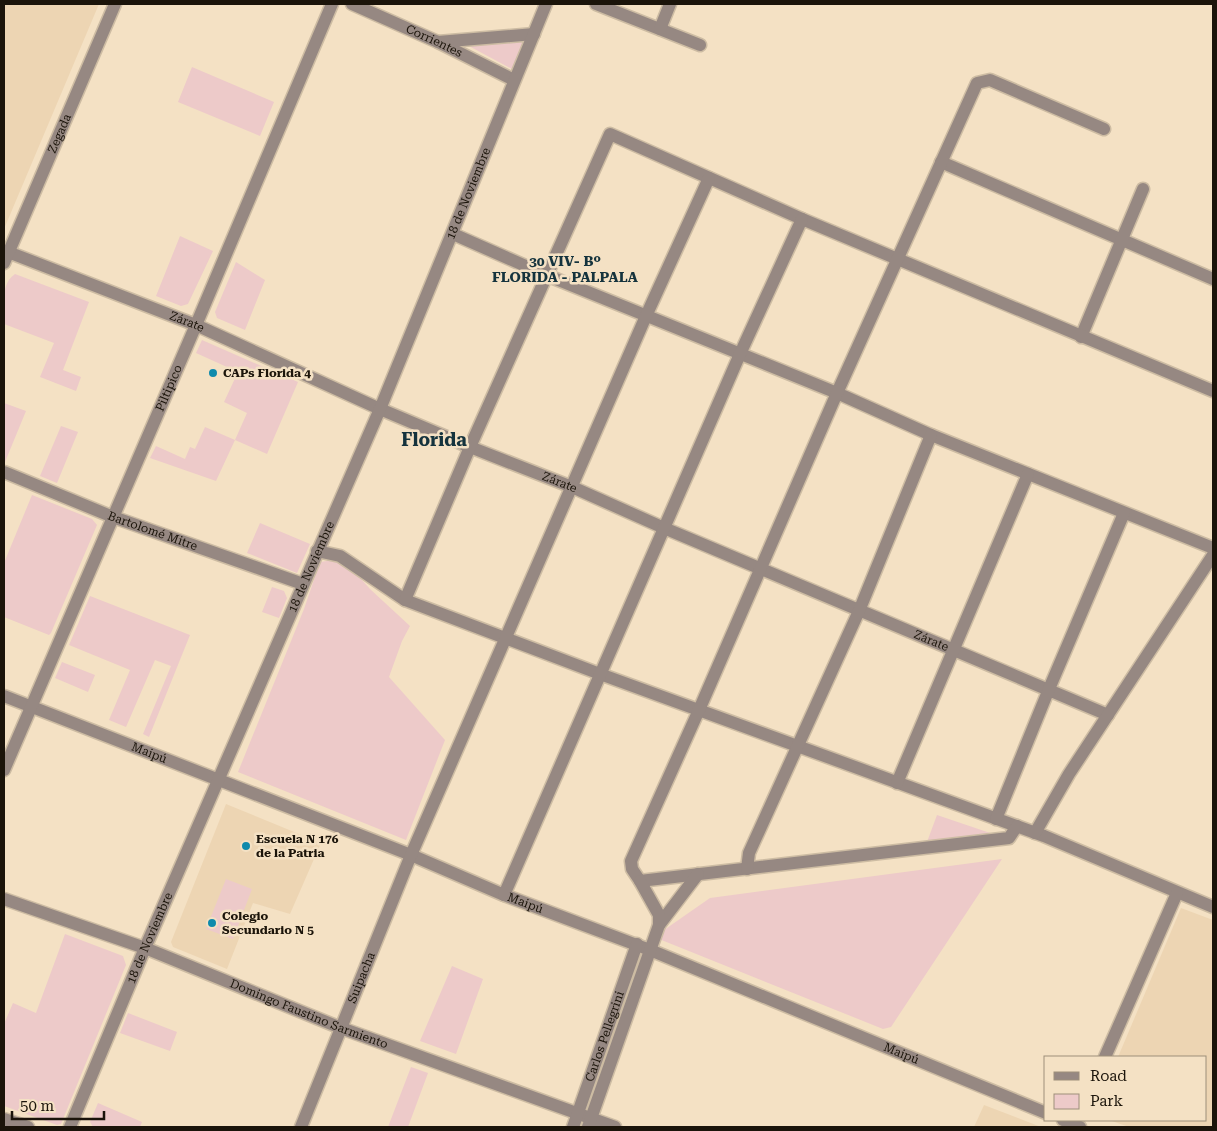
<svg xmlns="http://www.w3.org/2000/svg" width="1217" height="1131" viewBox="0 0 1217 1131" font-family="'Roboto Serif',serif">
<rect width="100%" height="100%" fill="#f4e1c4"/>
<path fill="#edd5b3" d="M4,4H99L4,229Z
M226,804L321,843L290,914L253,903L227,969L173,947L171,942Z
M1181,908L1213,920V1127H1129L1109,1120H1206V1057H1118Z
M984,1105L1041,1127H974Z"/>
<path fill="#edcac9" d="M524,42L512,69L467,45Z
M192,67L274,102L260,136L178,102Z
M180,236L213,251L188,304L181,306L156,296Z
M236,262L265,280L245,330L217,318L215,312Z
M15,274L89,302L63,370L81,377L76,391L40,377L54,343L4,324C4,307 0,284 15,274Z
M202,340L298,382L267,454L235,440L216,481L150,458L156,446L185,459L190,447L195,449L205,427L235,440L247,413L224,402L238,372L196,353Z
M4,403L26,411L5,462L4,461Z
M61,426L78,432L57,483L40,476Z
M32,495L92,519L97,525L51,633L49,635L4,617V563Z
M260,523L310,544L297,573L247,553Z
M334,560L353,570L370,589L410,626L402,641L389,677L445,740L406,840L238,772L304,609L320,562Z
M272,587L284,591L287,598L279,618L262,612Z
M90,596L190,635L149,737L143,734L171,666L155,660L126,727L109,720L130,670L69,645Z
M62,662L95,675L88,692L55,678Z
M937,815L999,836L924,850Z
M1002,859L891,1027L883,1029L654,937L710,898Z
M226,879L252,889L233,939L206,929Z
M65,934L123,956L126,965L61,1124L57,1125L4,1106V1024L13,1003L36,1013Z
M452,966L483,979L456,1054L420,1041Z
M128,1013L177,1032L170,1051L120,1033Z
M411,1067L428,1073L408,1127H388Z
M98,1103L142,1122L140,1127H93L90,1122Z"/>
<g fill="none" stroke-linecap="round" stroke-linejoin="round">
<g stroke="#cdbca3" stroke-width="15">
<g id="minor">
<path id="s1" d="M352,4L438,42L514,80"/>
<path d="M596,4L700,45"/>
<path d="M660,29L670,4"/>
<path d="M438,42L534,34"/>
<path d="M941,162L1213,279"/>
<path d="M453,234L546,275L837,393L931,435L1213,548"/>
<path id="s2" d="M8,252L196,325L380,409L470,447L572,487L664,528L1108,715"/>
<path id="s3" d="M4,263L115,4"/>
<path d="M1081,337L1143,189"/>
<path id="s4" d="M4,472L113,517L303,584"/>
<path d="M317,551L340,556L405,600L600,674L1044,836L1213,907"/>
<path d="M405,600L470,447L610,134L802,219L1213,391"/>
<path id="s5" d="M4,696L411,855L504,895L650,950L1046,1113"/>
<path id="s6" d="M4,770L196,325L332,4"/>
<path d="M897,783L1028,474"/>
<path d="M996,819L1049,689L1124,513"/>
<path d="M1017,826L1009,838L640,881L632,869L631,861L699,710L837,393L977,83L990,80L1104,129"/>
<path d="M1035,833L1069,774L1213,555"/>
<path d="M747,869L749,853L859,611L931,435"/>
<path d="M504,895L740,354L802,219"/>
<path id="s7" d="M4,899L145,948L341,1028L615,1127"/>
<path d="M659,925L698,874"/>
<path d="M1105,1057L1177,893"/>
<path d="M4,1119L28,1127"/>
<path d="M1063,1120L1080,1127"/>
<path id="s8" d="M70,1127L145,948L380,409L546,4"/>
<path id="s9" d="M301,1127L411,855L646,316L709,178"/>
<path id="s10" d="M573,1127L637,944"/>
<path d="M588,1127L659,925V915L640,881"/>
</g>
</g>
<use href="#minor" stroke="#968882" stroke-width="12"/>
</g>
<g fill="#0f8aac" stroke="#f4e1c4" stroke-width="2">
<circle cx="213" cy="373" r="5"/>
<circle cx="246" cy="846" r="5"/>
<circle cx="212" cy="923" r="5"/>
</g>
<g text-anchor="middle" stroke-width="5" stroke-linejoin="round" paint-order="stroke">
<g font-size="12" fill="#1b140a" stroke="#f4e1c4">
<text dy="4" stroke="none"><textPath href="#s1" startOffset="90">Corrientes</textPath></text>
<text dy="4" stroke="none"><textPath href="#s3" startOffset="141">Zegada</textPath></text>
<text dy="4" stroke="none"><textPath href="#s8" startOffset="1015">18 de Noviembre</textPath></text>
<text dy="4" stroke="none"><textPath href="#s2" startOffset="192">Zárate</textPath></text>
<text dy="4" stroke="none"><textPath href="#s6" startOffset="416">Piltipico</textPath></text>
<text dy="4" stroke="none"><textPath href="#s2" startOffset="598">Zárate</textPath></text>
<text dy="4" stroke="none"><textPath href="#s4" startOffset="160">Bartolomé Mitre</textPath></text>
<text dy="4" stroke="none"><textPath href="#s8" startOffset="610">18 de Noviembre</textPath></text>
<text dy="4" stroke="none"><textPath href="#s2" startOffset="1002">Zárate</textPath></text>
<text dy="4" stroke="none"><textPath href="#s5" startOffset="156">Maipú</textPath></text>
<text dy="4" stroke="none"><textPath href="#s5" startOffset="561">Maipú</textPath></text>
<text dy="4" stroke="none"><textPath href="#s8" startOffset="205">18 de Noviembre</textPath></text>
<text dy="4" stroke="none"><textPath href="#s9" startOffset="161">Suipacha</textPath></text>
<text dy="4" stroke="none"><textPath href="#s7" startOffset="326">Domingo Faustino Sarmiento</textPath></text>
<text dy="4" stroke="none"><textPath href="#s10" startOffset="96">Carlos Pellegrini</textPath></text>
<text dy="4" stroke="none"><textPath href="#s5" startOffset="966">Maipú</textPath></text>
</g>
<g font-size="12" font-weight="bold" fill="#1b140a" stroke="#f4e1c4" text-anchor="start">
<text x="223" y="377">CAPs Florida 4</text>
<text x="256" y="843">Escuela N 176<tspan x="256" dy="14">de la Patria</tspan></text>
<text x="222" y="920">Colegio<tspan x="222" dy="14">Secundario N 5</tspan></text>
</g>
<g font-size="14" font-weight="bold" fill="#15333d" stroke="#f4e1c4">
<text x="565" y="266">30 VIV- Bº<tspan x="565" dy="16">FLORIDA - PALPALA</tspan></text>
</g>
<g font-size="18" font-weight="bold" fill="#15333d" stroke="#f4e1c4">
<text x="434" y="446">Florida</text>
</g>
</g>
<rect width="1217" height="1131" fill="none" stroke="#1b140a" stroke-width="10"/>
<rect x="1044" y="1056" width="162" height="65" fill="#f4e1c4" stroke="#9d8f7a"/>
<rect x="1054" y="1072" width="25" height="8" fill="#968882" stroke="#9d8f7a"/>
<text x="1090" y="1081" font-size="15" fill="#1b140a">Road</text>
<rect x="1054" y="1094" width="25" height="15" fill="#edcac9" stroke="#9d8f7a"/>
<text x="1090" y="1106" font-size="15" fill="#1b140a">Park</text>
<path d="M12 1111v8h92v-8" fill="none" stroke="#1b140a" stroke-width="2.5"/>
<text x="20" y="1111" font-size="15" fill="#1b140a" stroke="#f4e1c4" stroke-width="4" paint-order="stroke">50 m</text>
</svg>
